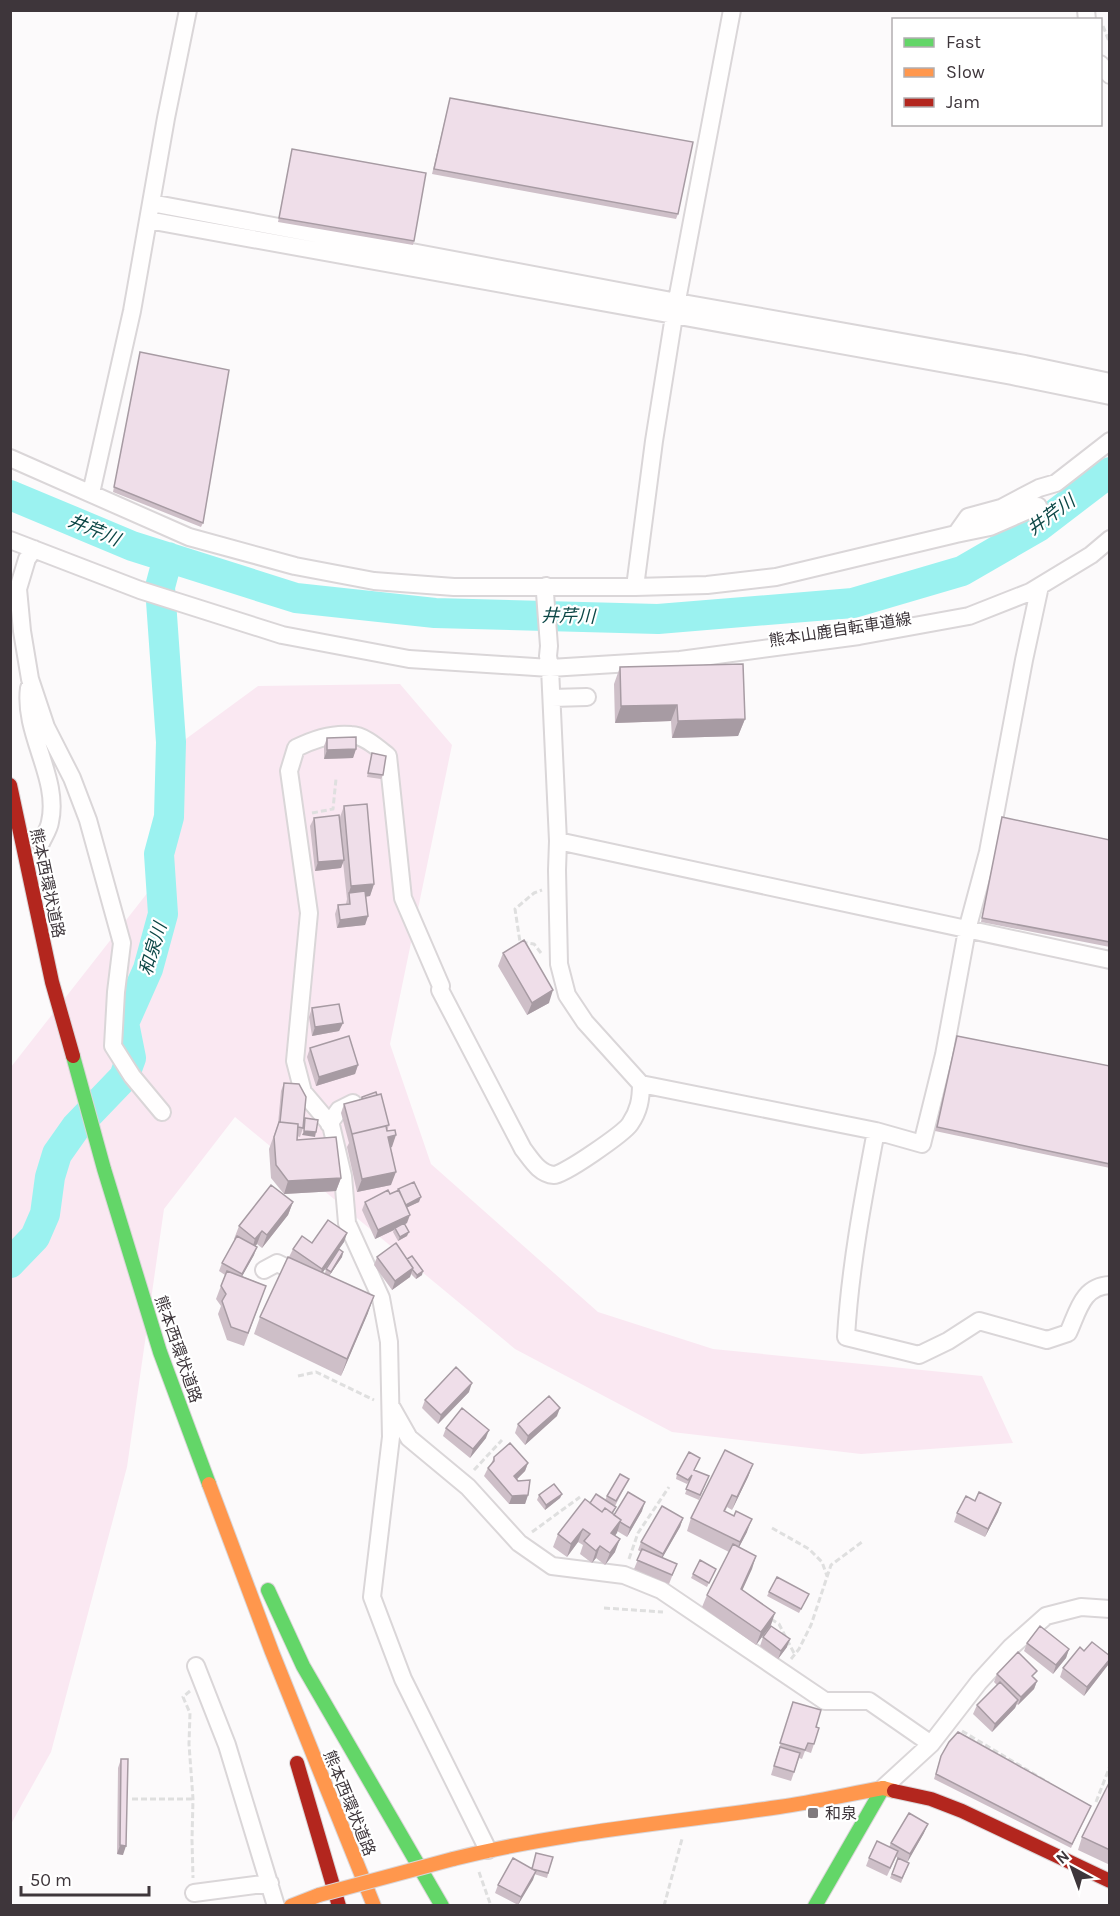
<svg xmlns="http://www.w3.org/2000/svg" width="1120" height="1916" viewBox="0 0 1120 1916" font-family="Karla,'Noto Sans JP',sans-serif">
<rect width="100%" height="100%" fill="#fcfafb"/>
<path fill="#fae8f2" d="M400,684L452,745L390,1044L431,1164L598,1312L713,1349L982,1376L1013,1443L861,1454L672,1432L515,1349L235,1117L164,1209L127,1467L51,1752L11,1824V1067L170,864L179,744L258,686Z"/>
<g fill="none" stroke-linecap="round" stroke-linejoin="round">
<path stroke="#9bf2f0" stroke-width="30" d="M10,495L132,546L296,598L435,613L658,619L853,603L962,571L1038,527L1110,472
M10,1263L35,1237L45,1214L50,1177L57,1154L76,1127L124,1077L131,1058L124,1023L148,969L163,914L159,854L169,817L171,742L160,587L168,557"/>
<g stroke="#dad6d8" stroke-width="20">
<path id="street" d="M1086,10L1087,20
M1100,64L1110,75
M151,203L677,302L1025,364L1110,382
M148,220L1012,376L1110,396
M10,458L189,537L295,566L374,581L454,587H635L654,441L674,316L732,10
M91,493L132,311L166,118L188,10
M956,534L990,527L1038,506
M10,540L140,590L282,635L409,659L550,668L680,660L859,636L969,616L1030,592L1091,555L1110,539
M34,549L27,559L18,589L22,631L30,679L46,727L72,778L88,820L122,943L116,992L113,1046L132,1076L162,1112
M546,586L545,593L549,646L548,656L550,668L558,841L557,870L559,964L567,995L585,1022L641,1084L876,1131L922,1144L944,1055L967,930L988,852L1024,660L1040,586
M635,587L707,585L776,577L956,534L968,517L1001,508L1039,488L1056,483L1110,441
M29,688C23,734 60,778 50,822C49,829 44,836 41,843
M552,698L587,697
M558,841L1110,960
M329,1124L339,1110L353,1103
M876,1131C863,1199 850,1268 846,1337L919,1355L948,1341L979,1321L1047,1340L1068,1333C1078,1312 1082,1286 1110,1285
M264,1270L277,1263L302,1275
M392,1408L409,1438L468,1487L519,1543L552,1566L624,1575L661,1590L825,1701H869L931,1744
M196,1666L227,1745L276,1906
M883,1788L931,1744L979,1682L1011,1647L1046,1616L1081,1607L1110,1609
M488,1850L403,1679L372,1597L391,1437L389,1342L381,1298L347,1223L343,1176L331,1125L303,1092L295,1061L309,913L289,771L296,748C312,740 332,733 351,735C364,735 378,748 388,756L403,898L441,986L440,990L523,1149C531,1159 539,1174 554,1175C564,1175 624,1133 630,1124C639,1111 641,1099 641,1084
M194,1893L270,1883"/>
</g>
<g stroke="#dad6d8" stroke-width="16">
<path id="fast" d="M73,1056L104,1169L160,1352L209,1484
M268,1590L303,1666L442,1906
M815,1906L883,1788"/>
</g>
<g stroke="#dad6d8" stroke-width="16">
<path id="slow" d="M209,1484L272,1652L374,1906
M453,1859C560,1832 671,1823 779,1807C814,1802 849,1794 883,1788L894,1791
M291,1906L319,1895"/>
</g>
<g stroke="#dad6d8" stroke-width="16">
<path id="jam" d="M10,785L52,982L73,1056
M297,1763L339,1906
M894,1791L931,1799L962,1811L1110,1881"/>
</g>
<path stroke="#dfdfdf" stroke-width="3" stroke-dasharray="6 3" stroke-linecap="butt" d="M1103,26L1110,44
M312,813L333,809L336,779
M541,953L534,944L520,942L515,909L534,893L542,890
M298,1376L316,1372L374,1400
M474,1470L502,1440
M772,1528L809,1549L822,1562L827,1576
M532,1532L580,1497
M629,1559L638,1533L669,1487
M604,1608L663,1612
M771,1619L779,1624L795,1655
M791,1659L799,1649L811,1625L831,1565L862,1542
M190,1691L183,1697L190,1713L189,1744L193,1799L192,1840L193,1878
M962,1731L1049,1783
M132,1799H193
M1096,1802L1110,1766
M479,1872L491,1906
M664,1906L682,1839"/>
<use href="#street" stroke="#fffefe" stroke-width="16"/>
<use href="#fast" stroke="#63d668" stroke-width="14"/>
<use href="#slow" stroke="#ff974d" stroke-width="14"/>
<use href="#jam" stroke="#b3261e" stroke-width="14"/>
<g stroke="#dad6d8" stroke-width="16" stroke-linecap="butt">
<path id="slow-bridge" d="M319,1895L453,1859"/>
</g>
<use href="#slow-bridge" stroke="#ff974d" stroke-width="14"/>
</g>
<path fill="#cebfc8" d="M450,98L678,214L676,219L432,174Z
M292,149L414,241L413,245L278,222Z
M140,352L203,523L201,527L113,492Z
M620,667L745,719L738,736L672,738L671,721L615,723L614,684Z
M327,738L356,749L353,758L324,759V746Z
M372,753L383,775L381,779L367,777Z
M344,806L374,884L370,896L366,897L368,916L365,925L337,928L335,914L338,905L346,904L347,899L343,862L341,868L315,871L310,826L314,818L340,817Z
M1002,817L1110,840V947L981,922Z
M503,953L549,1003L527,1015L498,966Z
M312,1008L343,1023L339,1031L312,1036L309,1017Z
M957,1036L1110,1066V1168L935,1131Z
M310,1048L358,1065L355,1074L316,1086L307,1057Z
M284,1083L303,1128L300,1137L297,1136V1140L341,1178L336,1191L284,1194L271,1178L269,1149L278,1124L281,1091Z
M362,1097L389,1125L387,1131L392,1147L390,1148L391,1185L357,1192L347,1147L349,1143L341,1113L344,1104L361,1100Z
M398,1189L419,1202L407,1207V1223L405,1224L407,1236L398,1241L393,1232L394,1230L375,1239L362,1210L365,1202L390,1194L397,1191Z
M293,1202L288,1215L262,1248L257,1244L255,1246L254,1255L242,1276L266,1286L244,1346L227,1340L218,1314L221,1306L216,1299L225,1275L219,1271L222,1263L235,1240L234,1239L239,1226Z
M347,1233L344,1242L322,1272L325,1273L326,1269L343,1252L342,1257L329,1276L368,1313L341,1376L254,1334L260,1317L289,1257L293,1249Z
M377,1257L407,1259L422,1275L416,1279L411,1274L410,1277L392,1290L374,1265Z
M469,1392L438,1424L422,1408L425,1400Z
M557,1416L525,1445L515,1433L518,1424Z
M446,1428L486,1438L470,1458L443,1436Z
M494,1457L528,1463L525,1471L517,1479L528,1495L525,1504H509L484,1476L488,1468L491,1464Z
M698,1462L694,1470L709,1476L699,1500L685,1494L690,1480L687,1484L676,1479L677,1474Z
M753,1464L748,1477L732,1510L727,1507L725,1512L747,1532L739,1547L756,1556L742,1590L771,1625L756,1645L702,1607L707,1595L729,1552L687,1531L691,1518Z
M629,1479L615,1506L605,1500L607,1496Z
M562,1494L560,1498L545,1510L537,1500L539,1495Z
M975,1501L1001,1503L998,1512L985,1537L954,1522L957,1513Z
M590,1503L616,1507L613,1514L614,1515L642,1511L627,1537L617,1531L615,1536V1552L605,1565L596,1558L592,1563L580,1554L583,1545L578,1542L567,1557L553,1547L558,1534Z
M683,1518L680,1527L662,1558L677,1564L669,1584L634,1569L641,1552L638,1550L641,1542Z
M716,1569L707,1587L691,1578L693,1574Z
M769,1592L807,1598L799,1613L767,1596Z
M763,1637L787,1647L778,1659L760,1646Z
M1027,1643L1069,1649L1066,1658L1053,1674L1024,1651Z
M1110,1656V1660L1108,1665L1084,1696L1060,1677L1063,1668Z
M997,1674L1034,1679L1037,1681L1034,1689L1018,1705L1017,1704L1015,1708L992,1732L973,1714L977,1705L997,1685L994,1682Z
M793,1702L816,1727L814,1744L811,1753L805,1751L802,1759L799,1758L791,1781L771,1775Z
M941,1756L1091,1806L1071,1848L934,1779Z
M121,1759L123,1855L117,1854L118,1768Z
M1110,1781V1865L1078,1850L1082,1837Z
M924,1833L907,1862L909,1863L901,1883L890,1878L898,1858L900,1859L896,1857L887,1876L866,1866L869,1858L889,1847L891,1843Z
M553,1857L547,1878L534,1874L518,1905L495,1893L498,1885Z"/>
<path fill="#a79ba3" d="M677,705L671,721L615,723L621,706Z
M745,719L738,736L672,738L678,721Z
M356,749L353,758L324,759L327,750Z
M344,860L341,868L315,871L318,862Z
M374,884L370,896L350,898L349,893L347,899L351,886Z
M368,916L365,925L337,928L340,920Z
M553,990L549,1003L527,1015L532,1003Z
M343,1023L339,1031L312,1036L315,1027Z
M358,1065L355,1074L316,1086L319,1077Z
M304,1131L316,1132L315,1137L302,1135Z
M396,1135L392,1147L383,1149L388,1137Z
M396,1172L391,1185L357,1192L362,1179Z
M341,1178L336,1191L284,1194L288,1181Z
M421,1197L419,1202L404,1209L405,1205Z
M293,1202L288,1215L262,1248L267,1235Z
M410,1215L407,1223L395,1229V1228L394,1230L375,1239L378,1230Z
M262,1231L257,1244L251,1252L255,1239Z
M409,1232L407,1236L398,1241L400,1237Z
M347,1233L344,1242L319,1278L322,1269Z
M257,1247L254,1255L239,1282L242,1274Z
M343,1252L342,1257L329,1276L331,1272Z
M413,1268L410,1277L392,1290L395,1281Z
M423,1271L422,1275L416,1279L417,1275Z
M374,1296L368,1313L341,1376L347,1359Z
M472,1383L469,1392L438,1424L441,1415Z
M560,1408L557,1416L525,1445L528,1436Z
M489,1430L486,1438L470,1458L473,1449Z
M528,1463L525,1471L511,1485L514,1476Z
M753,1464L748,1477L732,1510L737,1497Z
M562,1494L560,1498L545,1510L546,1505Z
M528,1495L525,1504H509L512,1496Z
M645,1502L642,1511L627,1537L630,1528Z
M1001,1503L998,1512L985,1537L988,1529Z
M683,1518L680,1527L660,1562L663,1554Z
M752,1519L747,1532L735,1555L740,1542Z
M621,1520L617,1533L607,1546L611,1533Z
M583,1529L578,1542L567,1557L571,1544Z
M620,1539L615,1552L605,1565L610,1553Z
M600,1546L596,1558L592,1563L596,1551Z
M756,1556L752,1569L737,1602L741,1589Z
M775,1613L771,1625L756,1645L761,1632Z
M790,1639L787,1647L778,1659L781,1651Z
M1069,1649L1066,1658L1053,1674L1056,1665Z
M1110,1659L1108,1665L1084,1696L1087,1687Z
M1037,1681L1034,1689L1018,1705L1021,1697Z
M1018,1700L1015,1708L992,1732L995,1724Z
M928,1824L924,1833L907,1863L910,1854Z
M120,1845L126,1846L123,1855L117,1854Z
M536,1871L533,1880L518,1905L521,1897Z"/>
<path fill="#efdee9" stroke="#a79ba3" stroke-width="1.5" d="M450,98L693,142L678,214L434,169Z
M292,149L426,173L414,241L279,218Z
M140,352L229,370L203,523L114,487Z
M743,664L745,719L678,721L677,705L621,706L620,667Z
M356,737V749L327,750V738Z
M372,753L386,756L383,775L368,773Z
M367,804L374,884L351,886L344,806Z
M339,815L344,860L318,862L314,818Z
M1002,817L1110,840V942L982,918Z
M365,891L368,916L340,920L338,905L350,904L349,893Z
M524,940L553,990L532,1003L503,953Z
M339,1004L343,1023L315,1027L312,1008Z
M349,1036L358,1065L319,1077L310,1048Z
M957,1036L1110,1066V1164L937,1127Z
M284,1083L299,1084L306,1097L303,1128L298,1127V1124L280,1122Z
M376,1092L377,1095L362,1099V1097Z
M381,1094L389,1125L352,1134L344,1104Z
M305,1118L318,1120L316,1132L304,1131Z
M279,1122L298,1124L297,1140L336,1137L341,1178L288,1181L276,1165L274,1137Z
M386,1126L387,1131L395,1130L396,1135L388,1137L396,1172L362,1179L352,1134Z
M414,1182L421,1197L406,1205L398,1189Z
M271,1185L293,1202L267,1235L262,1231L255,1239L239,1226Z
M388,1190L390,1194L399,1190L410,1215L378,1230L365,1202Z
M328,1220L347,1233L322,1269L293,1249L302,1236L312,1243Z
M404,1223L409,1232L400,1237L395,1228Z
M237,1236L257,1247L242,1274L222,1263Z
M396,1243L413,1268L395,1281L377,1257Z
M339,1249L343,1252L331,1272L326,1269Z
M412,1256L423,1271L417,1275L412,1269L413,1268L407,1259Z
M288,1257L374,1296L347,1359L260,1317Z
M227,1271L266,1286L248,1333L231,1327L222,1301L226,1294L221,1286Z
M456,1367L472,1383L441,1415L425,1400Z
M549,1396L560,1408L528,1436L518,1424Z
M462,1408L489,1430L473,1449L446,1428Z
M510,1443L528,1463L514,1476L518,1481L530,1480L528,1495L512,1496L488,1468L494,1461V1457Z
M725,1450L753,1464L737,1497L732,1495L724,1511L734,1516L736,1511L752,1519L740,1542L691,1518Z
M689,1452L700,1458L694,1470L709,1476L700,1495L686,1489L692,1475L688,1480L677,1474Z
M620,1474L629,1479L616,1501L607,1496Z
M554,1484L562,1494L546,1505L539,1495Z
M628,1492L645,1502L630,1528L620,1522L621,1520L614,1515Z
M979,1492L1001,1503L988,1529L957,1513L966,1496L975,1501Z
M596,1494L616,1507L612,1513L605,1508L602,1512L590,1503Z
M585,1499L602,1512L605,1508L621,1520L611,1533L620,1539L610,1553L600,1546L596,1551L584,1541L590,1534L583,1529L571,1544L558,1534Z
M662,1506L683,1518L663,1554L641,1542Z
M733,1544L756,1556L741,1589L775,1613L761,1632L707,1595Z
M642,1549L677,1564L672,1575L637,1560Z
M700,1560L716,1569L709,1583L693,1574Z
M777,1577L809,1594L801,1609L769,1592Z
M771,1626L790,1639L781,1651L763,1637Z
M1040,1626L1069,1649L1056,1665L1027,1643Z
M1092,1642L1110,1656V1659L1087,1687L1063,1668L1080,1647L1084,1651Z
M1018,1652L1037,1671L1032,1676L1037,1681L1021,1697L997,1674Z
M1000,1682L1018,1700L995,1724L977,1705Z
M793,1702L821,1710L816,1727L819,1728L814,1744L808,1743L805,1750L780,1743Z
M958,1732L1091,1806L1072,1844L936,1774L941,1756L949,1742Z
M780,1747L800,1753L794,1772L774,1766Z
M121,1759H128L126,1846L120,1845Z
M1110,1781V1850L1082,1837Z
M909,1813L928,1824L910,1854L891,1843Z
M877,1841L898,1851L890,1868L869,1858Z
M536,1853L553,1857L548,1873L532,1869Z
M513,1858L536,1871L521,1897L498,1885Z
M898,1858L909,1863L902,1878L892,1874Z"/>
<rect fill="#807b7e" stroke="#fff" stroke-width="2" x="807" y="1807" width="12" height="12" rx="3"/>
<g text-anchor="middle" stroke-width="4.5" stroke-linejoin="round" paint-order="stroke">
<g font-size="16" fill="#3e363b" stroke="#fff">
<text transform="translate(840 629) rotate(-9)" y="6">熊本山鹿自転車道線</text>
<text transform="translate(48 883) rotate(78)" y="6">熊本西環状道路</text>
<text transform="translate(179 1349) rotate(71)" y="6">熊本西環状道路</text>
<text transform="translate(350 1803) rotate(68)" y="6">熊本西環状道路</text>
</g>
<g font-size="16" fill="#3e363b" stroke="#fff" text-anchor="start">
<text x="825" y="1819">和泉</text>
</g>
<g font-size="18" font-style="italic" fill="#0c4746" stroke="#fff">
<text transform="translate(1051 515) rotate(-36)" y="6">井芹川</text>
<text transform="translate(94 530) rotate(23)" y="6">井芹川</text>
<text transform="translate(568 616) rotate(1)" y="6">井芹川</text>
<text transform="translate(153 949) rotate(-73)" y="6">和泉川</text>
</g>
</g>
<rect width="1120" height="1916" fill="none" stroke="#3e363b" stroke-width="24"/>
<rect x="892" y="18" width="210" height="108" fill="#ffffff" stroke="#b2afb1" stroke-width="1.5"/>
<rect x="904" y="38" width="30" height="9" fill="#63d668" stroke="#b2afb1" stroke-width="1.5"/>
<text x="946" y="48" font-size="18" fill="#3e363b">Fast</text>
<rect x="904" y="68" width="30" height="9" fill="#ff974d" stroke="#b2afb1" stroke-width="1.5"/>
<text x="946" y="78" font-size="18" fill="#3e363b">Slow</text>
<rect x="904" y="98" width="30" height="9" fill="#b3261e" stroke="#b2afb1" stroke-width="1.5"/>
<text x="946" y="108" font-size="18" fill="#3e363b">Jam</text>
<g transform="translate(1072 1868) rotate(319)" stroke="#ffffff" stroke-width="4.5" paint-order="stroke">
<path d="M0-4.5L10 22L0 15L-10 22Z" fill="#3e363b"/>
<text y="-9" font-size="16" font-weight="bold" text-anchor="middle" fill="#3e363b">N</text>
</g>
<path d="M21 1886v9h128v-9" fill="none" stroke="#3e363b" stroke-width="3"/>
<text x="30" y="1886" font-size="18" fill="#3e363b" stroke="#ffffff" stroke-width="4.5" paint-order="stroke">50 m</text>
</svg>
